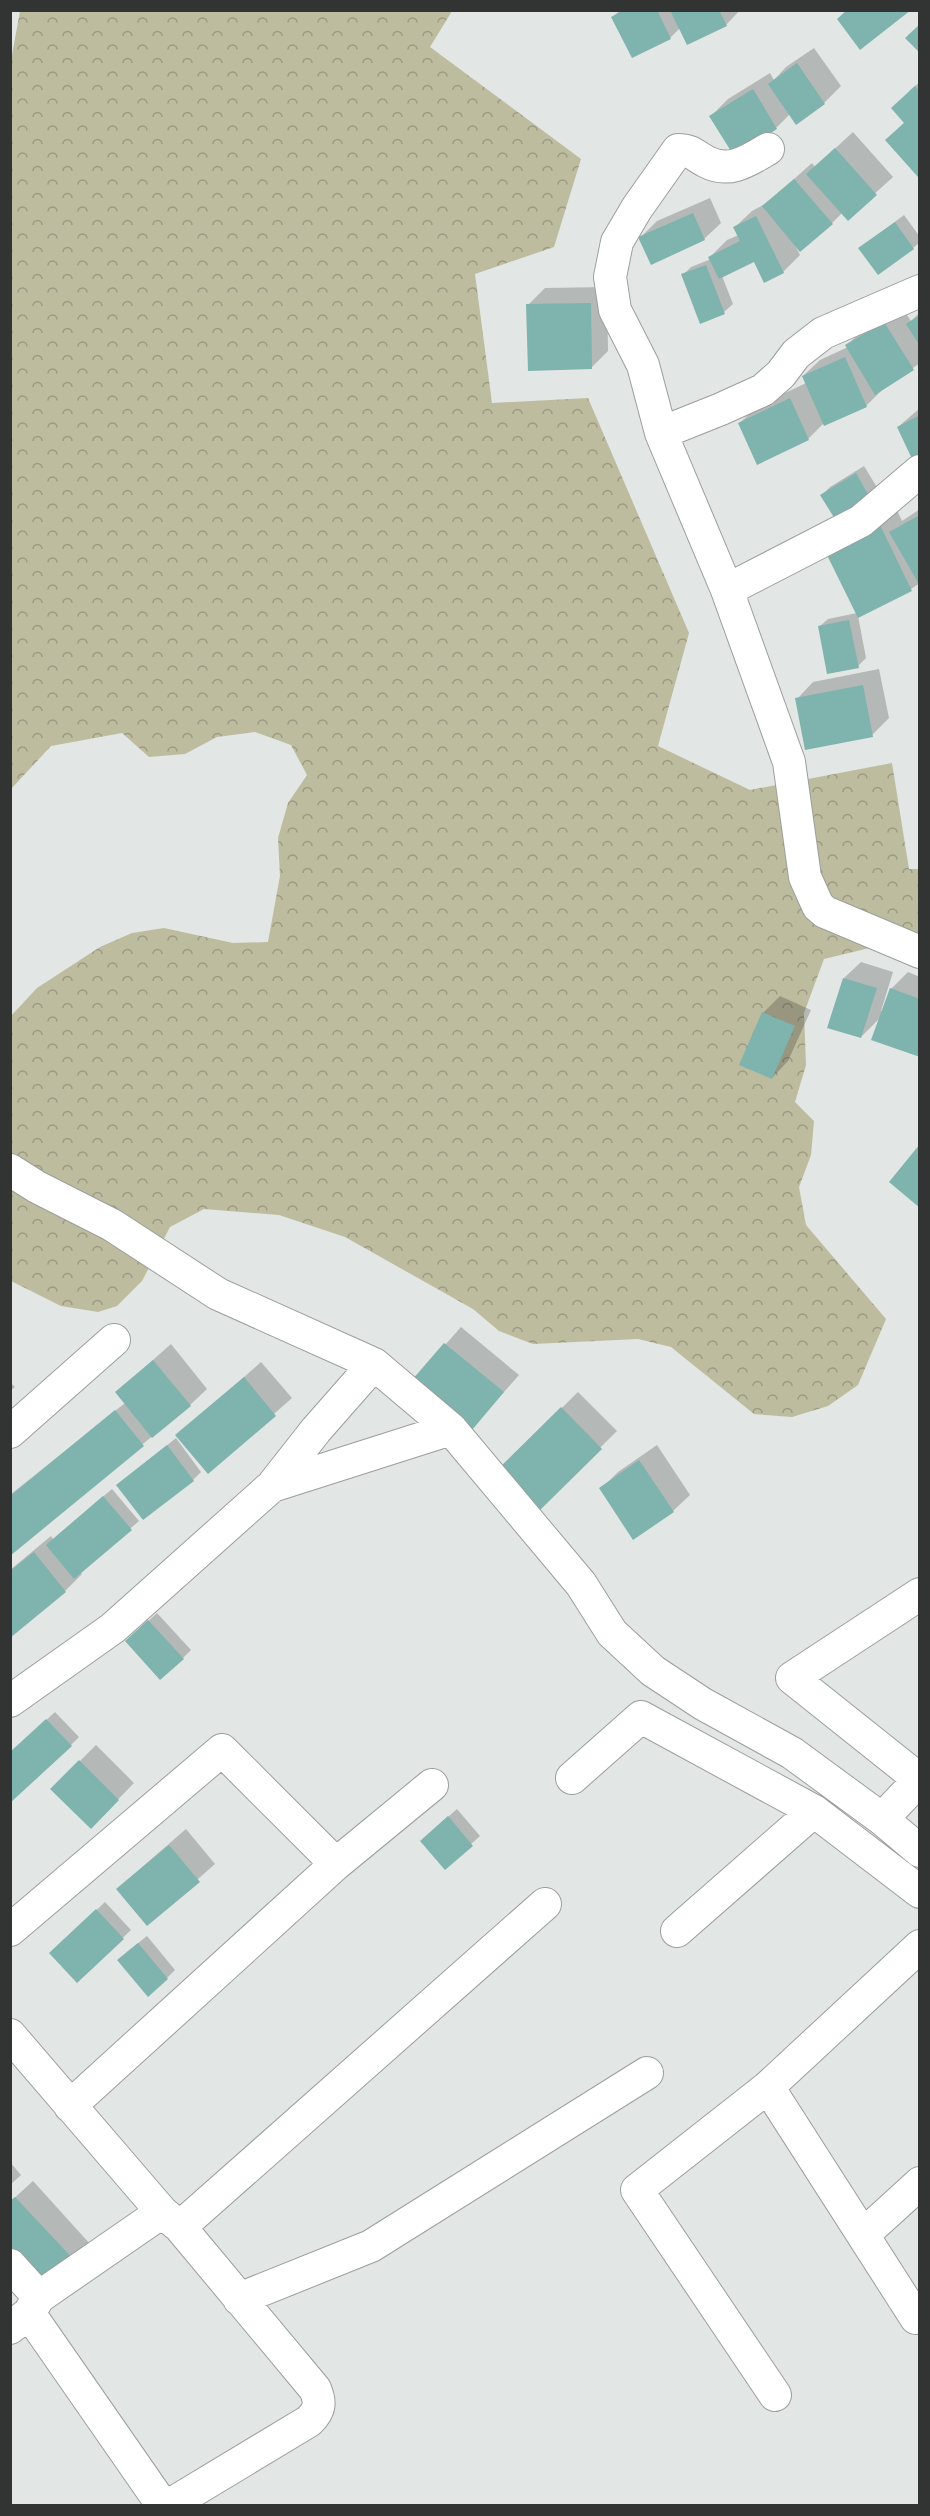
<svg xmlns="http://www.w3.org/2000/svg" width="930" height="2516" viewBox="0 0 930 2516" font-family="Overpass,sans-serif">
<defs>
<pattern id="forest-crowns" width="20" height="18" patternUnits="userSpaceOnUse" patternTransform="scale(1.5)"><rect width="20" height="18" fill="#bebc9f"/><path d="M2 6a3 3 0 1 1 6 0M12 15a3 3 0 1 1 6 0" fill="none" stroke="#9b9982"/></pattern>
</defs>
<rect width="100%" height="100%" fill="#e2e6e4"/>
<path fill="url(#forest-crowns)" d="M20,11H452L430,47L581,159L554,247L475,274L492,403L588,398L689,633L658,746L750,790L892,763L909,869H919V936L824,959L804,1013L806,1065L795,1102L814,1121L811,1155L799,1187L806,1225L886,1319L858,1385L828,1406L792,1417L754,1414L671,1347L638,1339L533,1344L499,1331L473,1309L345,1237L279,1215L204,1209L170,1227L142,1281L117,1306L98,1312L61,1306L11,1281L10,1017L37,988L100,947L132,933L164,928L233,943L268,942L280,876L278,838L288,803L307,775L291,745L255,732L217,737L185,754L149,757L122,733L51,746L11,789L10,66Z"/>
<path fill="#0003" d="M620,10H740L726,25L680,28L670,38L613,17Z
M814,48L841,86L824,103L796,123L790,114L776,128L734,154L711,116L728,99L770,73L774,80L786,67Z
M920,82V173L887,140L905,122L909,91Z
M853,132L893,177L848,218L843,212L832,223L795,245L800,255L783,272L755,260L722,276L733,304L724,312L683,275L691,267L711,259L710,257L727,240L739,235L735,227L752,211L767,203L812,163L815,167Z
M710,198L721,223L704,239L640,238L657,221Z
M904,215L920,237V242L913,248H860Z
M607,287L608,351L591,368L528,305L545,288Z
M901,306L911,321L920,312V363L883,389L866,406L824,423L808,439L740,423L756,407L806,383L803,376L820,360L848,347L847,345L864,329Z
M920,408V457L898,427Z
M864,466L878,489L870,497L822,495L830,487Z
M920,509V583L911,589L858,616L866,658L858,666L819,627L828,619L857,613L828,553L897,510L902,521Z
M879,669L889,718L872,735L797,699L813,682Z
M861,962L893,972L881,1011H883L891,989L908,972L920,977V1056L882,1016L861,1037L844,978Z
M780,996L811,1010L788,1061L772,1078L763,1013Z
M461,1327L519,1375L472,1428L414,1380Z
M171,1344L207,1389L190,1405L10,1554V1495L125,1403L117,1392Z
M261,1362L292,1398L208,1472L177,1436Z
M10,1382L15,1387L10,1391Z
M578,1392L617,1431L537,1510L498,1471Z
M176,1438L201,1472L193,1480L118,1485Z
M657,1445L690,1495L673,1511L601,1489L618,1472Z
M112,1489L139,1521L80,1572L82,1574L65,1591L10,1636V1570L51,1536L53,1539Z
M157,1613L191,1650L183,1658L127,1641Z
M55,1712L79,1737L71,1745L13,1751Z
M96,1745L134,1783L91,1827L52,1789Z
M457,1809L480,1836L445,1868L430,1833Z
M186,1829L215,1864L147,1924L126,1881Z
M105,1902L131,1930L77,1981L51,1953Z
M147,1936L175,1970L167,1978L127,1952Z
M10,2162L21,2175L10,2185Z
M33,2181L91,2245L44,2290L10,2202Z"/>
<path fill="#7eb3ae" d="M624,10H657L671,39L632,58L611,17Z
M670,10H719L727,26L687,45Z
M847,10H911L860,50L837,19Z
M920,24V53L905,38Z
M797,63L825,104L796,125L768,84Z
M915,86L920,91V175L918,177L885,140L904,123L891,108Z
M753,89L777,129L734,156L709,116Z
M835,148L877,195L848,221L806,174Z
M794,179L833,224L800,252L762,206Z
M693,213L705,240L651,265L638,237Z
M756,216L784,273L764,283L754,262L719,279L708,257L740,241L733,227Z
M895,222L914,249L878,275L858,248Z
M706,265L725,314L700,324L681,274Z
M591,303L592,369L528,371L526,304Z
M920,315V346L906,324Z
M884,322L914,370L875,395L845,345Z
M845,357L867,407L824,426L802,376Z
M790,398L809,440L757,465L738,423Z
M920,415V458L913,461L897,427Z
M856,473L870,498L835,519L820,495Z
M920,515V586L889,532Z
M880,525L912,591L858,618L826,553Z
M849,620L859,668L827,674L818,626Z
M863,685L873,737L805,750L795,698Z
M843,978L877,988L861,1038L827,1028Z
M890,988L920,999V1057L871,1040Z
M762,1012L795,1026L772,1079L739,1065Z
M920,1144V1208L889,1182Z
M444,1343L504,1392L472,1430L412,1380Z
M153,1360L191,1406L152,1438L115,1392Z
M244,1377L276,1416L208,1474L175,1435Z
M561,1407L602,1449L537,1513L496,1471Z
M115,1410L144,1446L10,1556V1496Z
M167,1445L194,1481L143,1520L116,1485Z
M639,1460L674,1512L633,1540L599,1488Z
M103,1496L132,1530L74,1579L46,1545Z
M34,1552L66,1592L10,1638V1571Z
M148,1620L184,1659L160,1680L125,1641Z
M46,1719L72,1746L10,1803V1752Z
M79,1760L119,1800L91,1829L50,1789Z
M448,1816L473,1846L445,1870L420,1841Z
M169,1845L200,1882L147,1926L116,1889Z
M96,1909L124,1939L77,1983L49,1953Z
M138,1943L168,1979L148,1997L117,1960Z
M15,2197L76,2262L44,2292L10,2256V2201Z"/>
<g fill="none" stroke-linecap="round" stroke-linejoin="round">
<g stroke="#9b9e9c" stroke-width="34">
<path id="street" d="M768,149C749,160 730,174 707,162C695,156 692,150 678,150L637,208L617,242L610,277L615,310L643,365L661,433L727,590L789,762L805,877L818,906L825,912L920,952
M661,433L721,409L763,390L781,374L796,354L823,333L920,291
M727,590L861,521L920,471
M10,1170L37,1187L112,1225L218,1294L374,1364L451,1429L581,1584L612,1633L653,1671L703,1704L792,1753L882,1819L920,1851
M10,1432L114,1340
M272,1486L451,1429
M920,1594L792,1678L920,1780
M10,1701L113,1628L272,1486L316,1430L374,1364
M572,1778L641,1717L814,1811L920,1892
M882,1819L920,1779
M336,1864L432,1785
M10,1930L222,1750L336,1864L70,2106
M677,1931L814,1811
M10,2035L162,2212L180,2227L315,2389C321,2403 320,2410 309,2421L168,2506
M768,2087L637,2190L775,2395
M180,2227L545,1904
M863,2235L920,2183
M10,2265L39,2297
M239,2299L371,2246L647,2073
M29,2313L163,2506
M916,2318L768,2087L920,1946
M10,2328L29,2313L39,2297L162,2212"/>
</g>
<use href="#street" stroke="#fff" stroke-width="32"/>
</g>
<rect width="930" height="2516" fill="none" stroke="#323333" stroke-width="24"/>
</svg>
